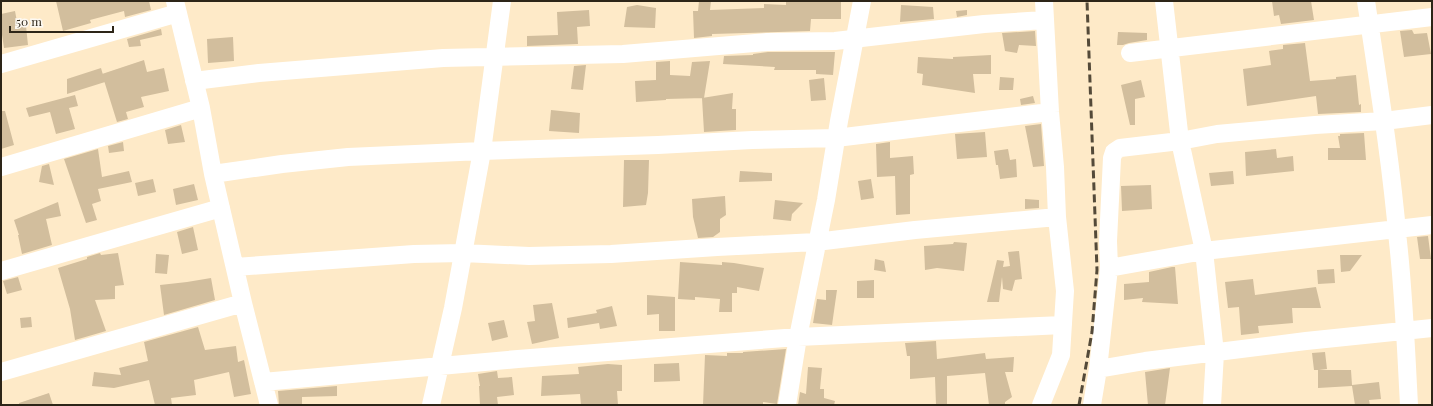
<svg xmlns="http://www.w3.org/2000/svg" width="1433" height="406" viewBox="0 0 1433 406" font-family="'Playfair Display',serif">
<rect width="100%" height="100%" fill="#feeac8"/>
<path fill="#d2be9d" d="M56,1H149L151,10L125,17L124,11L90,20L91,23L63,31Z
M699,1H711L710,10L764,8V4L786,5V1H841V19H811L810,31L712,34V36L694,38L693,11H698Z
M1272,1H1311L1314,20L1281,24L1279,15L1274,16Z
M637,5L656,8L655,28L624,27L627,7Z
M901,5L933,7L934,19L900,22Z
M589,10L590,26L577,27L578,44L527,46V36L558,35L557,12Z
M967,10V15L957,17L956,11Z
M15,11L18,27L26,26L28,45L4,48L1,28V14Z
M161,29L162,35L140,40L141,46L129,47L127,39Z
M1412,30L1414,34L1427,33L1431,54L1404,57L1400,31Z
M1035,31L1036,46L1019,45L1017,53L1005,51L1002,33Z
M1118,32L1147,33V40L1129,43L1123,45H1117Z
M233,37L234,61L208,63L207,39Z
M1305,43L1310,81L1336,79V77L1356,75L1359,105L1361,104V112L1318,114L1316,96L1247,106L1243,69L1271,65L1269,51L1283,49V45Z
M835,52L833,75L816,74V70H774L775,67L723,64L724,56L753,55V54L768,52Z
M991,55V74H973L975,93L922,85L923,74L917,73L918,57L953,59V57Z
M144,60L147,72L164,68L169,91L141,97L144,107L126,112L128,119L117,122L102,74Z
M670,61V75L690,76L692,62L710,61L704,98L666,99V100L636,102L635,81L656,80V62Z
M586,65L583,90L571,89L574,66Z
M101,68L105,82L67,94V79Z
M1000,77L1014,78L1013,90H999Z
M824,78L826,100L811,101L809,80Z
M1141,80L1145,97L1135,99V125H1130L1121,85Z
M733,93L732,109H736V130L704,132L702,98Z
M75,95L78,106L69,108L75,129L56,134L50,112L29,117L26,108Z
M1033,96L1035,103L1021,105L1020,99Z
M551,110L580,113L579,133L549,131Z
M1,111H5L14,145L1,149Z
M1041,124L1044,166L1033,167L1025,126Z
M181,125L185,142L168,144L165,130Z
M985,132L987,157L957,159L955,134Z
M1364,133L1366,160H1328V148H1340L1338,136H1340V134Z
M123,142L124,151L109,153L108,146Z
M890,142V158L913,156L914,174L910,175V214L896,215L895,176L877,177L876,144Z
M98,149L102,177L129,171L132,182L98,189L101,201L92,204L97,220L86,223L64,159Z
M1008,149L1010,160L1016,159L1017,177L1000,179L998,165H996L994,151Z
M1276,149L1277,158L1293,156L1294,171L1246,176L1245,152Z
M624,160H649L648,193L646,205L623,207Z
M49,164L54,185L39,182L42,166Z
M740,171L772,173V181L739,182Z
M1233,171L1234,184L1211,186L1209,173Z
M153,179L156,192L138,196L135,183Z
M871,179L874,198L861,200L858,181Z
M194,184L198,200L176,205L173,189Z
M1151,185L1152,209L1122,211L1121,186Z
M725,196L726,215L720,219V232L713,237L698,238L693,217L692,199Z
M1025,199L1039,200V208L1025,209Z
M775,200L803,203L792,214L791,221L773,219Z
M58,202L61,216L46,219L52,245L22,254L18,235H19L14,220Z
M193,227L198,250L182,254L177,232Z
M1428,236L1431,259H1420L1417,237Z
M954,242L967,243L964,271L937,268L925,270L924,246L953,244Z
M1019,251L1022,279L1015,280L1012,291L1003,289L1002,277L999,302H987L997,260L1004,261L1003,267L1010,266L1008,252Z
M100,253L101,255L118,253L124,285L115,286V299L95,300L106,331L75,340L70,309L58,268L87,259V257Z
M156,254L169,255L167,274L155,273Z
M1340,255H1362L1350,271L1341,272Z
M875,259L884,261L886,272L874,270Z
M680,262L722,265V262L734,263L764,268L759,291L737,287V293H732V312H719L720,299L695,297V300L678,299Z
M1172,267H1175L1178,304L1142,302L1143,298L1124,300V284L1149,282V272Z
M1334,269L1335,283L1318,284L1317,270Z
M18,277L22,290L7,294L3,281Z
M211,278L215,300L164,315L160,285L187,282Z
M1253,279L1255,295L1316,287L1321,308H1292L1293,323L1258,326L1259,333L1241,335L1239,307L1228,308L1225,282Z
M874,280V298H857V281Z
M826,290H837L832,325L813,323L817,299L826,300Z
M647,295L675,297V331H659V314L647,315Z
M552,303L559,338L532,344L527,322L535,321L533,305Z
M612,306L617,326L600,329L599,323L568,328L567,318L597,313L596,310Z
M31,317L32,327L21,328L20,318Z
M504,320L508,337L492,341L488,323Z
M198,327L205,350L236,346L238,362L244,360L251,394L234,397L229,372L194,380L196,395L171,398L172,405H155L149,380L114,388L92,386L94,372L121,375L119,368L148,361L144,342Z
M936,341L937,359L985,353L986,359L1014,357L1013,372H1005L1012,397L1005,402V405H989L985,373L947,376V405H936L935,377L910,379V356H907L905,343Z
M786,349L777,404L763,402V405H703L705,355L727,356V353H743V352Z
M1325,352L1327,369L1319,370H1351L1352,385L1379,382L1381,399L1369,400L1370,405H1355L1352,386L1318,388V370H1314L1312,353Z
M679,363L680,381L654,382V364Z
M608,364L622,365V391H617L618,405H581L580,394L541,396L542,376L579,374L578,367Z
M808,367L822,368L820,389H824V398L835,401L834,405H798L800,392L806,394Z
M1170,368L1165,405H1148L1145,372Z
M497,371L498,378L512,377L514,395L497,397L498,405H480L479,386H480L478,374Z
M337,386V396L302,397V405H279L278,391Z
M49,393L53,405H19V403Z"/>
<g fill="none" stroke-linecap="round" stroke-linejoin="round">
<path stroke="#fff" stroke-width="18" d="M175,1L201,108L213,174L243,303L269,405
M1164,1L1180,141L1204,251L1215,353L1212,405
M1366,1C1378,81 1391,161 1398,242C1404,296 1406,350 1409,405
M1130,53L1432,17
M1,64L178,13
M194,81L259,73L443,58L623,54L767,42L835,41L984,24L1044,20
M1,167L201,108
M213,174L282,164L348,157L482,151L658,145L752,140L836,138L1050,112
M235,267L414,254L463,253L529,256L611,254L717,247L816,242L915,230L1057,217
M1109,268L1204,251L1432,225
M1,271L221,208
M1098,369L1145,361L1306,341L1432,328
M1,372L243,303
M263,382L518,359L798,337L1063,325
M431,405L453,308L482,151L502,1
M787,405L798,337L826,200L839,121L862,1
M1041,405L1061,355L1065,291L1057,217L1055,167L1050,112L1044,1
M1092,405L1098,369L1109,268L1108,241L1112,158L1114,152L1120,148L1180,141L1217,134L1315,125L1384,121L1432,115"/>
<path stroke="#544a39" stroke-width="3" stroke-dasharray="8 4" stroke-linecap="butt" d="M1079,405L1092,332L1097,270L1087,1"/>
</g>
<rect width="1433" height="406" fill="none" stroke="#2d2518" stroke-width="4"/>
<path d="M10 26v6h103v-6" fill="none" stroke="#2d2518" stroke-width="2"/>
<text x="16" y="26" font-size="12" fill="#2d2518" stroke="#fdf9f2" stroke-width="3" paint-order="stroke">50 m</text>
</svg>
